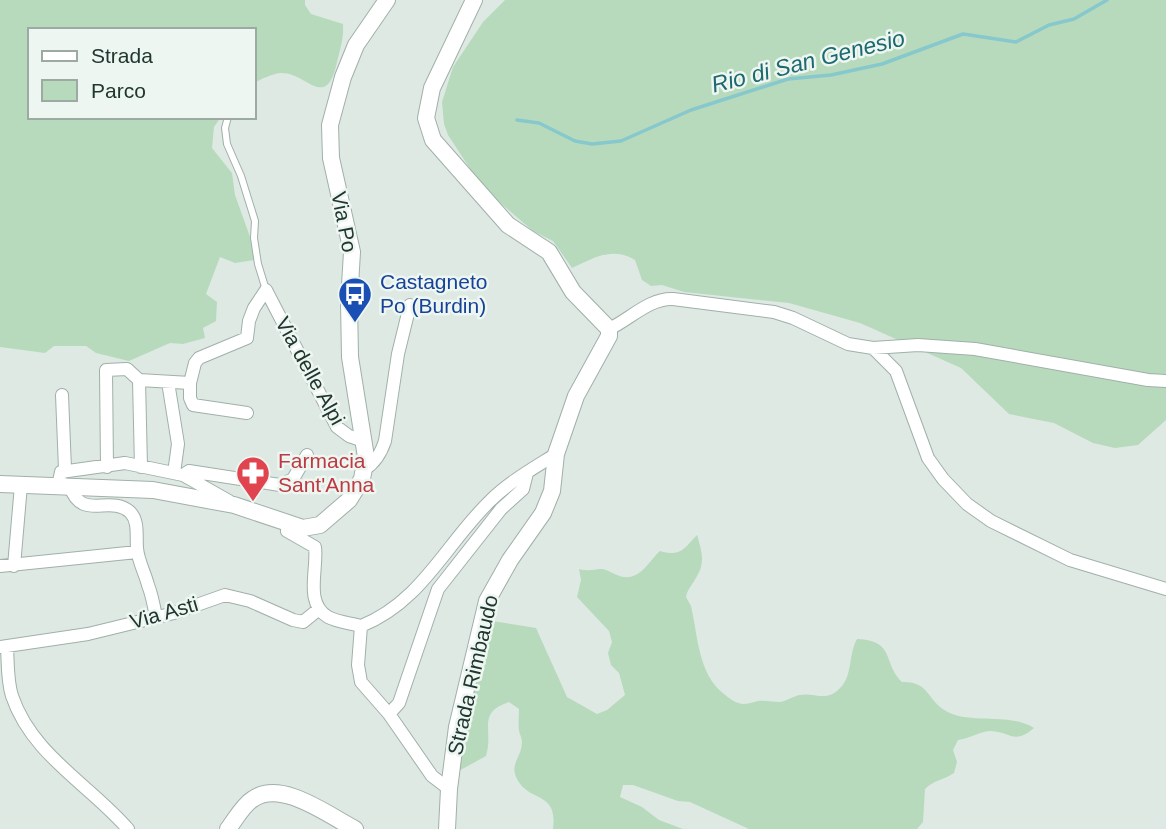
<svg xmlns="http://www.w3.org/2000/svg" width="1166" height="829" viewBox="0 0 1166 829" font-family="Helvetica,sans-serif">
<rect width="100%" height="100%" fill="#dee9e3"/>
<path fill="#b7dabd" d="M0,0H305V5L311,14L343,24C344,38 340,49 337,62C326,113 306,71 280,73C272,74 261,79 254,83V30H30V117H221L214,127L212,148L232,173L235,195L254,248V260L235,263L220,257L206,294L217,302L216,321L203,328L205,338L183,344L170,343L129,361L96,353L86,346H54L45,353L0,347Z
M505,0H1166V420L1138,445L1115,448L1093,443L1054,423L1009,414L961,368L860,323L789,303L684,292L662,285L651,286L642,280L635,260C612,246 594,258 572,268L553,241L533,231L482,187L448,135L444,124L442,102L453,67L483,22Z
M697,535C701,549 706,562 697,576C693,584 688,588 686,597L691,606C698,636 698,674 724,694C730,699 735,703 743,704C748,704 753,702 758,701C766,700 773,702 780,702C787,701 793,696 800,695C815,692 826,703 840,688C853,675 848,655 857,639C896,641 882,662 902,682C929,681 927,700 946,711C970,725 1009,712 1034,728C1014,745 1011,732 991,731C981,731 968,739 958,740L953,750L957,762L954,773C944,780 934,780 925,789L923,822L917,829H749L690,802L678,801L633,785H623L620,797L642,807L659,820L683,829H553C558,790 529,803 517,779C509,764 522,757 522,742C522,738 520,735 519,731C518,724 519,716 519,709L509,702C476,713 494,730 486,756L455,773L467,715L492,621L536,628L567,697L597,714L607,710L625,695L619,673L611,665L608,653L612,642L609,631L577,597L581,580L579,569C591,572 592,569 602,569C609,570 616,576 624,577C641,579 649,561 660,551C680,557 684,549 697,535Z"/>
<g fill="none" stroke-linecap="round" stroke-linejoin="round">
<path stroke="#87c8cd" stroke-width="3.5" d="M517,120L539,123L575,141L592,144L621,141L691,110L788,79L831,75L882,64L963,34L1016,42L1049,25L1074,19L1107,0"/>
<g stroke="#a1b0a9" stroke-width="8">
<path id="service" d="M228,117L225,128L227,144L241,176L255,221L254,238L258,264L266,290"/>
</g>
<g stroke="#a1b0a9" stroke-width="14">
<path id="minor" d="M609,329C629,320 649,298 673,299L774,312L793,318L848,344L873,348L918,345L975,349L1148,380L1166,381
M873,348L896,371L928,458L943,479L967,504L991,521L1070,560L1166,589
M139,380L141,467
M168,382L178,444L174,473
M190,383V398L193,405L247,413
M62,395L65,469
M107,467L106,370L127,369L139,380L190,383L195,363L199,358L247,338L249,321L254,308L266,290L337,427L349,436L364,441
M365,469C376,462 381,453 385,441L398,354L410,305
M183,475L189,471L280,485L293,479L307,455
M58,486L61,472L125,463L183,475L229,501
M70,486C81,522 110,494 130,512C139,521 136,536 137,548C138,561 145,573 148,585C152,595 154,606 156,617
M288,523L287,531L315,547C318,569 304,603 328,617C337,622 351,623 361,626
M0,566L137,552
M14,566L21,485
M361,626C422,602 446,543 491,500C509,482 534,468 556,454
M361,626L358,665L361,682L389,714L432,776L449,789
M0,647L88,634L174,613L225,595L250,601L293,620L303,622L319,609
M7,647C8,663 7,680 12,696C32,755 89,784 128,829
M389,714L399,703L438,589L501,509L523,489L527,473"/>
</g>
<g stroke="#a1b0a9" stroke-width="18">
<path id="tertiary" d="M0,484L153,490L234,505L303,528L320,525L349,500L362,479L366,457L350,357L349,302L352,252L331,158L330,125L343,77L356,45L387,0
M228,829C235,820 243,805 253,799C281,779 328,815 355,829
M447,829L449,789L457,727L487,601L510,560L543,513L552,491L556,454L576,396L609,336V329L573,292L549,252L508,225L433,140L426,118L432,88L474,0"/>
</g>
<use href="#service" stroke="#fff" stroke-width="6"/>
<use href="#minor" stroke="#fff" stroke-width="12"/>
<use href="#tertiary" stroke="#fff" stroke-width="16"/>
</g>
<defs>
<g id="bus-pin" transform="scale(1.75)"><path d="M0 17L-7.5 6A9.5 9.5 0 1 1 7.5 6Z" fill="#1a4fb4" stroke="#eef6f1"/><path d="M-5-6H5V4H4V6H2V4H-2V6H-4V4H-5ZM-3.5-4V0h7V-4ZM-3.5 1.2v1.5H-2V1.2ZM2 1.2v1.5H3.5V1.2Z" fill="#fff"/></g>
<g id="pharmacy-pin" transform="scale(1.75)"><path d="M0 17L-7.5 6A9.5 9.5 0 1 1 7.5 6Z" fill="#e0444e" stroke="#eef6f1"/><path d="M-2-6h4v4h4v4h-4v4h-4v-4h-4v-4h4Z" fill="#fff"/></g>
</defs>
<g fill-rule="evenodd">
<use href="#bus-pin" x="355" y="294"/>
<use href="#pharmacy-pin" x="253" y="473"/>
</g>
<g text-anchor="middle" stroke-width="5" stroke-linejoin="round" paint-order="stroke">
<g font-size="21" fill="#20372f" stroke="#eef6f1">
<text transform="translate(344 222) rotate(79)" y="7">Via Po</text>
<text transform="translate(310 371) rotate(61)" y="7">Via delle Alpi</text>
<text transform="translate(164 613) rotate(-16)" y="7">Via Asti</text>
<text transform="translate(473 675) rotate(-77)" y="7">Strada Rimbaudo</text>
</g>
<g font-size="21" fill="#164399" stroke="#eef6f1" text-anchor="start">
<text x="380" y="289">Castagneto<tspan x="380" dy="24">Po (Burdin)</tspan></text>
</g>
<g font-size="21" fill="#be3a42" stroke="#eef6f1" text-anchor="start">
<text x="278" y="468">Farmacia<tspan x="278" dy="24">Sant'Anna</tspan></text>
</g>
<g font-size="23" font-style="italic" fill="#1d6970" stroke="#eef6f1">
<text transform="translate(808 61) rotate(-14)" y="8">Rio di San Genesio</text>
</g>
</g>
<rect x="28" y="28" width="228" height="91" fill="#eef6f1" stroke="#9caaa3" stroke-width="2"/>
<rect x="42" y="51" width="35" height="10" fill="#ffffff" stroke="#9caaa3" stroke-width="2"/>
<text x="91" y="63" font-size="21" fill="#20372f">Strada</text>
<rect x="42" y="80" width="35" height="21" fill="#b7dabd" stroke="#9caaa3" stroke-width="2"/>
<text x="91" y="98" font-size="21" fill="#20372f">Parco</text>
</svg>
